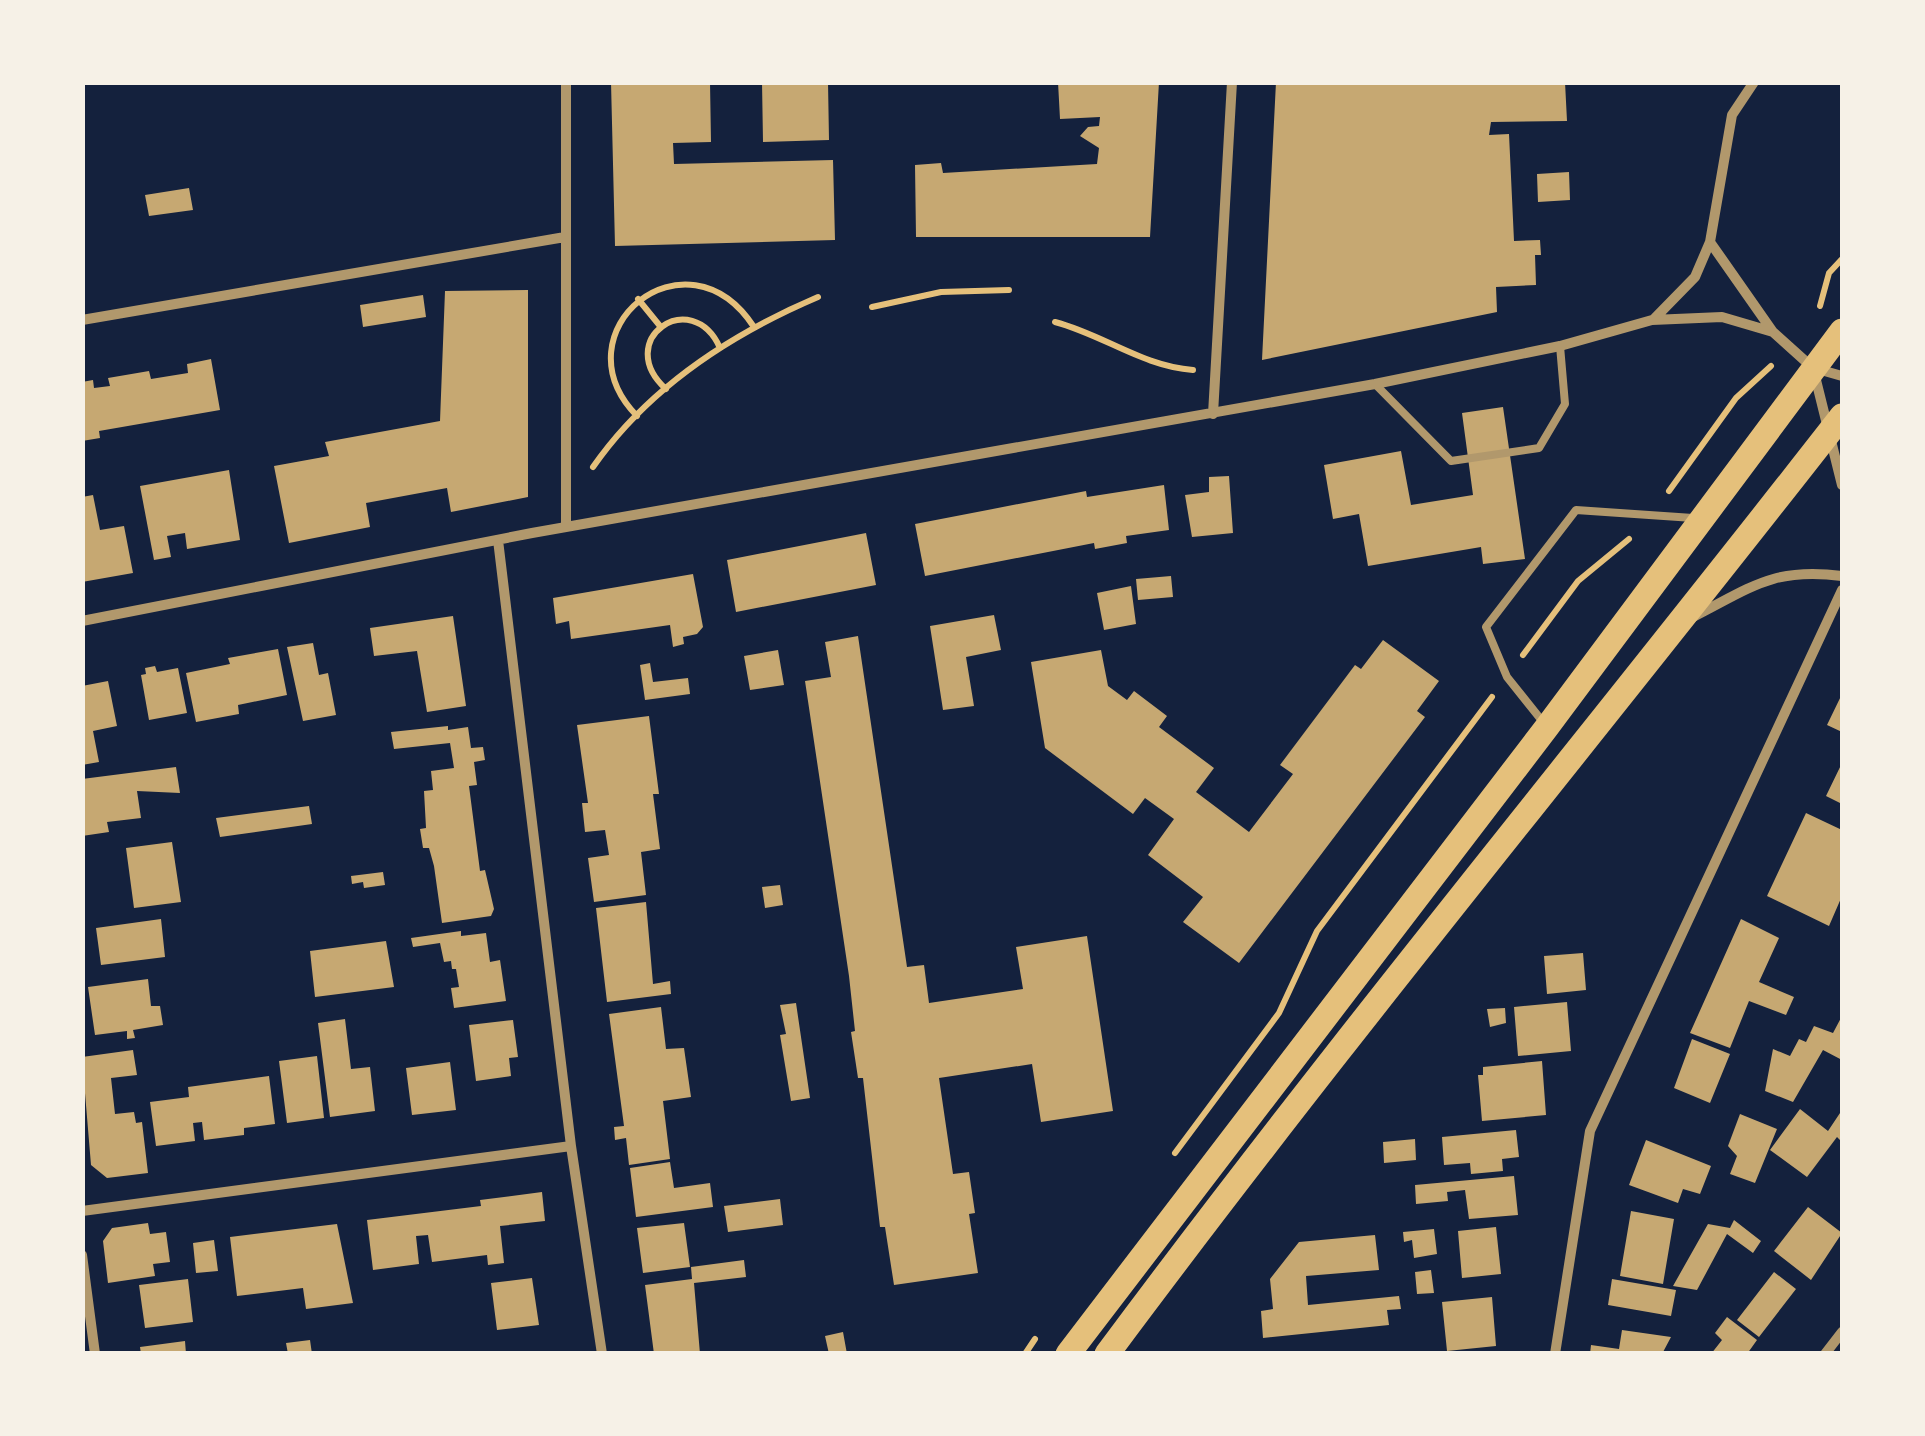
<svg xmlns="http://www.w3.org/2000/svg" width="1925" height="1436" viewBox="0 0 1925 1436" font-family="'Public Sans',sans-serif">
<rect width="100%" height="100%" fill="#14213d"/>
<path fill="#c6a872" d="M611,82H710L711,142L673,143L674,164L833,160L835,240L615,246Z
M762,82H828L829,140L763,142Z
M1058,82H1159L1150,237H916L915,165L941,163L943,173L1097,164L1099,148L1080,136L1088,127L1099,126L1100,117L1060,119Z
M1276,82H1565L1567,121L1491,122L1489,135L1509,134L1514,241L1540,240L1541,255H1535L1536,285L1496,287L1497,312L1262,360Z
M1569,172L1570,200L1538,202L1537,174Z
M189,188L193,210L149,216L145,195Z
M528,290V497L451,512L447,488L366,503L370,527L289,543L274,466L329,456L325,442L440,421L445,291Z
M423,295L426,317L363,327L360,305Z
M211,359L220,410L99,431L100,438L82,441V382L93,380L94,388L110,386L108,378L149,371L151,379L188,373L187,364Z
M1503,407L1525,559L1483,564L1481,547L1368,566L1359,514L1333,519L1324,465L1401,451L1411,505L1473,495L1462,413Z
M229,470L240,540L187,549L185,533L167,536L171,557L154,560L140,486Z
M1229,476L1233,533L1192,537L1185,495L1209,492V477Z
M1164,485L1169,530L1126,536L1127,543L1095,549L1094,543L925,576L915,524L1086,491L1087,497Z
M93,495L100,530L124,526L133,573L82,582V497Z
M866,533L876,585L736,612L727,560Z
M693,574L703,627L697,634L683,637L684,644L673,647L670,625L571,639L569,621L556,624L553,598Z
M1171,576L1173,597L1138,600L1136,579Z
M1131,586L1136,624L1104,630L1097,593Z
M994,615L1001,650L966,657L974,706L943,710L930,626Z
M453,616L466,706L427,712L417,651L374,656L370,628Z
M858,636L907,967L924,965L929,1003L1023,989L1016,947L1087,936L1113,1111L1041,1122L1032,1064L939,1078L953,1174L969,1172L975,1213L969,1214L978,1273L894,1285L885,1227H880L863,1078H858L851,1032L855,1031L849,976L805,681L831,677L825,642Z
M1383,640L1439,681L1417,711L1425,717L1239,963L1183,922L1203,897L1148,855L1174,819L1145,798L1133,814L1045,748L1031,662L1101,650L1108,686L1127,700L1134,691L1167,716L1159,727L1214,768L1196,792L1249,832L1293,774L1280,765L1355,665L1361,669Z
M313,643L319,675L328,673L336,715L303,721L287,647Z
M278,649L287,695L238,705L239,714L196,722L186,673L230,664L228,658Z
M778,650L784,685L750,690L744,656Z
M650,663L653,682L688,678L690,694L645,700L640,665Z
M155,666L157,672L178,668L187,713L149,720L141,675L146,674L145,668Z
M108,681L117,726L93,731L99,762L82,765V686Z
M1842,694V732L1827,725Z
M649,716L659,794H653L660,849L641,852L646,895L594,902L588,858L609,855L605,830L585,832L582,803H588L577,725Z
M448,726V730L468,727L471,748L483,747L485,760L474,762L477,785L469,786L480,871L485,870L494,909L491,916L442,923L434,866L429,848H423L420,829L426,828L424,791L433,790L431,771L454,768L450,743L394,749L391,732Z
M1842,763V804L1826,796Z
M176,767L180,793L137,791L141,818L107,822L109,832L82,836V779Z
M309,806L312,824L220,837L216,818Z
M1806,813L1842,830V896L1829,926L1767,896Z
M172,842L181,902L134,908L126,848Z
M383,872L385,885L364,888L363,882L352,884L351,876Z
M780,885L783,905L765,908L762,887Z
M646,902L653,984L670,981L671,994L607,1002L596,908Z
M161,919L165,957L101,965L96,928Z
M1741,919L1779,938L1759,982L1794,997L1786,1015L1749,1001L1730,1048L1690,1033Z
M461,931V936L486,933L490,962L500,960L506,1001L454,1008L451,988L459,987L456,969H452L451,961L444,962L440,943L413,947L411,938Z
M386,941L394,987L315,997L310,951Z
M1583,953L1586,990L1547,994L1544,956Z
M148,979L151,1006H160L163,1025L133,1030L135,1038L127,1039V1031L95,1035L88,987Z
M1567,1002L1571,1051L1518,1056L1514,1007Z
M796,1003L810,1098L791,1101L780,1035L786,1034L780,1005Z
M661,1007L666,1049L684,1048L691,1097L663,1101L670,1159L629,1165L626,1138L615,1140L614,1127L624,1126L609,1014Z
M1505,1008L1506,1023L1490,1027L1487,1009Z
M1842,1016V1060L1823,1050L1793,1102L1765,1091L1773,1049L1790,1056L1799,1039L1806,1042L1814,1026L1833,1033Z
M345,1019L351,1069L370,1067L375,1111L330,1117L318,1023Z
M513,1020L518,1057L509,1058L511,1076L476,1081L469,1025Z
M1692,1039L1730,1054L1710,1103L1674,1088Z
M133,1050L137,1075L111,1078L115,1114L134,1112L136,1123L142,1122L148,1173L107,1178L91,1165L82,1057Z
M317,1056L324,1118L287,1123L279,1061Z
M1542,1061L1546,1115L1482,1121L1478,1075H1483V1067Z
M450,1062L456,1110L412,1115L406,1068Z
M269,1076L275,1124L244,1128V1135L204,1140L202,1122L193,1123L195,1141L156,1146L150,1102L189,1097L188,1087Z
M1800,1109L1828,1131L1842,1110V1142L1837,1137L1807,1177L1770,1150Z
M1740,1114L1777,1129L1755,1183L1730,1174L1737,1156L1728,1146Z
M1516,1130L1519,1157L1502,1159L1503,1171L1471,1174L1470,1163L1444,1165L1442,1137Z
M1415,1139L1416,1160L1384,1163L1383,1142Z
M1646,1140L1711,1166L1700,1194L1683,1189L1678,1203L1629,1185Z
M670,1162L674,1188L710,1183L713,1207L636,1217L630,1168Z
M1514,1176L1518,1215L1469,1219L1465,1190L1447,1192L1448,1201L1416,1204L1415,1185Z
M542,1192L545,1221L500,1226L504,1263L488,1265L487,1255L432,1262L428,1235L416,1236L419,1264L373,1270L367,1220L481,1206L480,1200Z
M780,1199L783,1225L728,1232L724,1206Z
M1808,1207L1842,1233L1811,1280L1774,1251Z
M1631,1211L1674,1219L1663,1284L1620,1276Z
M1734,1220L1761,1241L1753,1253L1727,1234L1697,1290L1673,1286L1708,1224L1730,1228Z
M148,1223L150,1234L166,1232L170,1262L153,1264L155,1276L108,1283L103,1241L112,1228Z
M684,1223L690,1267L643,1273L637,1228Z
M337,1224L353,1303L306,1309L303,1288L237,1296L230,1237Z
M1496,1227L1501,1274L1462,1278L1458,1231Z
M1434,1229L1437,1254L1414,1258L1412,1240L1404,1242L1403,1232Z
M1375,1235L1379,1270L1306,1276L1308,1305L1399,1296L1401,1309L1387,1310L1389,1325L1263,1338L1261,1311L1273,1309L1270,1279L1299,1242Z
M214,1240L218,1271L196,1273L193,1243Z
M744,1260L746,1277L694,1283L700,1354H654L645,1285L692,1279L691,1267Z
M1431,1270L1434,1293L1417,1294L1415,1272Z
M1774,1272L1796,1289L1759,1337L1737,1320Z
M532,1278L539,1325L497,1330L491,1283Z
M188,1279L193,1322L145,1328L139,1285Z
M1612,1279L1676,1290L1671,1316L1608,1305Z
M1492,1297L1496,1346L1447,1351L1442,1302Z
M1727,1317L1757,1340L1747,1354H1711L1722,1340L1715,1333Z
M1622,1330L1671,1337L1662,1354H1590L1591,1345L1619,1349Z
M843,1332L847,1354H829L825,1336Z
M310,1340L312,1354H288L286,1343Z
M185,1341L186,1354H141L140,1347Z"/>
<g fill="none" stroke-linecap="round" stroke-linejoin="round">
<path stroke="#e5c07b" stroke-width="6" d="M638,299L660,326
M1820,306L1829,273L1842,259
M872,307L941,292L1009,290
M1055,322C1104,335 1142,366 1193,370
M666,389C612,340 692,285 720,348
M637,416C555,332 686,223 754,327
M593,467C648,388 731,334 818,297
M1669,491L1736,398L1771,366
M1523,655L1578,581L1629,539
M1175,1153L1279,1013L1317,931L1492,697
M1025,1354L1035,1339"/>
<path stroke="#b1986c" stroke-width="8" d="M1375,384L1451,461L1539,448L1565,404L1560,346
M1543,722L1507,677L1486,627L1576,510L1693,518"/>
<path stroke="#b1986c" stroke-width="10" d="M1710,242L1773,332L1813,368L1842,485
M82,320L565,237
M1653,320L1695,277L1710,242L1732,115L1754,82
M1814,368L1842,376
M1213,414L1232,82
M566,527V82
M498,540L571,1146L602,1354
M1693,617C1752,587 1774,567 1842,576
M82,621L532,533L1375,384L1560,346L1652,320L1722,317L1773,332
M82,1211L571,1146
M82,1255L95,1354
M1555,1354L1590,1131L1842,590
M1825,1354L1842,1332"/>
<path stroke="#e5c07b" stroke-width="25" d="M1068,1354L1547,727L1842,331
M1107,1354C1344,1035 1598,729 1842,416"/>
</g>
<rect width="1925" height="1436" fill="none" stroke="#f6f1e7" stroke-width="170"/>
</svg>
